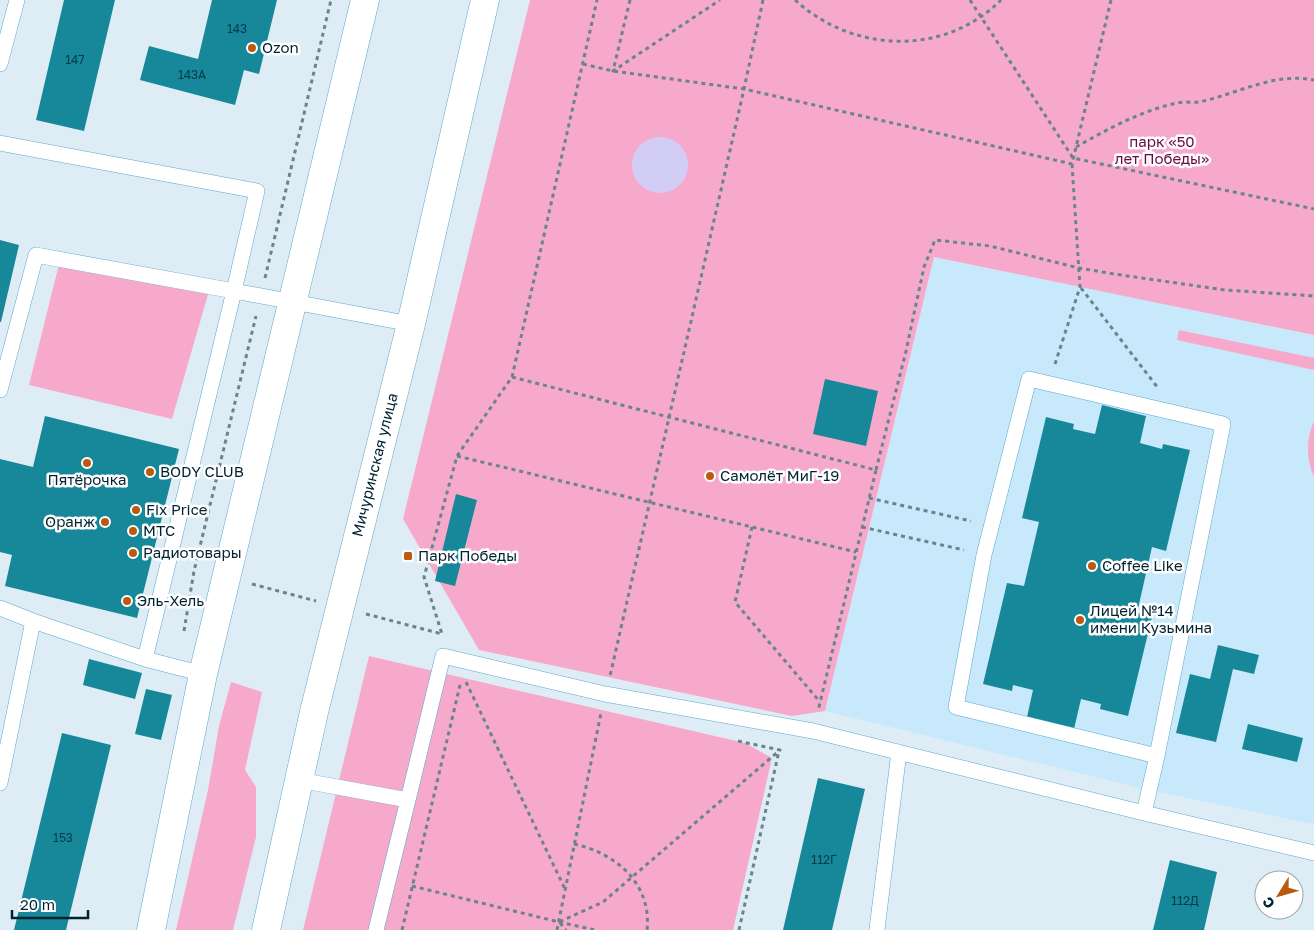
<svg xmlns="http://www.w3.org/2000/svg" width="1314" height="930" viewBox="0 0 1314 930" font-family="'Golos Text',sans-serif">
<rect width="100%" height="100%" fill="#deedf5"/>
<path fill="#c8e9fb" d="M934,257L1314,335V824L1148,790L825,711Z"/>
<path fill="#f7a9cc" d="M530,0H1314V335L934,257L825,711L792,716L479,650L403,519Z
M59,264L209,291L172,419L29,385Z
M1179,330L1314,358V370L1177,340Z
M1314,421V477C1306,459 1306,438 1314,421Z
M369,656L745,743L772,758L733,930H303Z
M231,682L262,692L245,770L256,787V837L233,930H176L208,790L219,726Z"/>
<path fill="#d2cdf5" d="M632 165a28 28 0 1 1 56 0a28 28 0 1 1-56 0Z"/>
<path fill="#168899" d="M64,0H115L84,131L36,120Z
M212,0H277L259,74L244,70L235,105L140,80L149,46L198,59Z
M0,240L19,245L1,322H0Z
M825,379L878,391L866,446L813,434Z
M1102,405L1146,416L1140,443L1162,449L1163,444L1190,450L1166,551L1152,547L1137,613L1152,617L1128,716L1100,709L1101,704L1081,699L1074,729L1027,717L1033,690L1013,685L1012,691L983,684L1007,583L1024,586L1039,522L1022,518L1046,417L1074,424L1073,429L1095,434Z
M45,416L179,449L137,618L5,586L12,555L0,552V459L33,467Z
M456,494L477,500L455,586L435,581Z
M1218,645L1259,655L1254,674L1233,669L1216,742L1176,733L1190,674L1210,679Z
M89,659L142,673L135,699L83,685Z
M146,689L172,695L161,740L135,734Z
M1248,724L1303,738L1297,762L1242,749Z
M62,733L111,745L66,930H14Z
M818,778L865,789L832,930H783Z
M1170,860L1217,872L1204,930H1153Z"/>
<g fill="none" stroke-linecap="round" stroke-linejoin="round">
<g stroke="#59a8ce" stroke-width="16">
<path id="lane" d="M0,64L17,0
M0,143L257,191L234,291L36,255L0,390
M0,608L33,621L145,659
M203,674L145,659L234,291L411,324
M299,780L408,800L443,656L605,694L813,731L1144,813L1314,853
M0,783L33,621
M1144,813L1157,756L1223,424L1029,379L984,555L956,707L1157,756
M877,929L899,752
M376,930L408,800"/>
</g>
<g stroke="#59a8ce" stroke-width="29">
<path id="street" d="M151,930L203,674L365,0"/>
</g>
<g stroke="#59a8ce" stroke-width="29">
<path id="primary" d="M266,930L314,712L411,324L485,0"/>
</g>
<path stroke="#6a848f" stroke-width="3" stroke-dasharray="4 4" stroke-linecap="butt" d="M630,0L613,71L720,0
M763,0L744,89L1072,164L1111,0
M795,0C853,53 944,57 1001,0
M970,0L1073,158L1314,209
M583,64L613,71L744,89L610,676
M1076,147C1108,129 1140,111 1177,103C1184,101 1192,103 1199,102C1237,94 1274,72 1314,80
M265,278L331,0
M1081,288L1158,388
M1055,364L1080,287L1072,164
M512,377L876,470L818,711
M457,456L856,552
M876,470L906,351L924,267L935,240L990,246L1079,268L1114,274L1225,290L1314,296
M869,498L971,521
M752,527L735,602L820,702
M862,527L964,550
M252,584L316,601
M366,614L442,634L424,577L457,456L512,377L597,0
M184,631L194,571L256,316
M466,682L565,889
M574,844C616,853 652,884 647,930
M412,886L559,922L603,902L780,750L738,741
M559,922L595,930
M560,923L566,930
M402,930L461,681
M557,930L601,713
M739,930L779,751"/>
<use href="#lane" stroke="#fff" stroke-width="15"/>
<use href="#street" stroke="#fff" stroke-width="28"/>
<use href="#primary" stroke="#fff" stroke-width="28"/>
</g>
<g fill="#b95a0f" stroke="#fff" stroke-width="2">
<circle cx="252" cy="48" r="5"/>
<circle cx="87" cy="463" r="5"/>
<circle cx="150" cy="472" r="5"/>
<circle cx="710" cy="476" r="5"/>
<circle cx="136" cy="510" r="5"/>
<circle cx="105" cy="522" r="5"/>
<circle cx="133" cy="531" r="5"/>
<circle cx="133" cy="553" r="5"/>
<rect x="403" y="551" width="10" height="10" rx="2.5"/>
<circle cx="1092" cy="566" r="5"/>
<circle cx="127" cy="601" r="5"/>
<circle cx="1080" cy="620" r="5"/>
</g>
<g text-anchor="middle" stroke-width="5" stroke-linejoin="round" paint-order="stroke">
<g font-size="12" fill="#063c4b">
<text x="237" y="33">143</text>
<text x="75" y="64">147</text>
<text x="192" y="79">143А</text>
<text x="63" y="842">153</text>
<text x="824" y="864">112Г</text>
<text x="1185" y="905">112Д</text>
</g>
<g font-size="15" fill="#002331" stroke="#fff" text-anchor="start">
<text x="262" y="53">Ozon</text>
<text x="160" y="477">BODY CLUB</text>
<text x="720" y="481">Самолёт МиГ-19</text>
<text x="87" y="485" text-anchor="middle">Пятёрочка</text>
<text x="146" y="515">Fix Price</text>
<text x="95" y="527" text-anchor="end">Оранж</text>
<text x="143" y="536">МТС</text>
<text x="143" y="558">Радиотовары</text>
<text x="418" y="561">Парк Победы</text>
<text x="1102" y="571">Coffee Like</text>
<text x="137" y="606">Эль-Хель</text>
<text x="1090" y="616">Лицей №14<tspan x="1090" dy="17">имени Кузьмина</tspan></text>
</g>
<g font-size="15" fill="#690b43" stroke="#fff">
<text x="1162" y="147">парк «50<tspan x="1162" dy="17">лет Победы»</tspan></text>
</g>
<g font-size="15" fill="#002331" stroke="#fff">
<text transform="translate(375 465) rotate(-76)" y="5">Мичуринская улица</text>
</g>
</g>
<g transform="translate(1279 895) rotate(233)"><circle r="24" fill="#ffffff" stroke="#99a7ad"/>
<path d="M0-4L9 19L0 12L-9 19Z" fill="#b95a0f"/>
<text y="-8" font-size="14" font-weight="bold" text-anchor="middle" fill="#002331">С</text>
</g>
<path d="M12 910v8h76v-8" fill="none" stroke="#002331" stroke-width="2.5"/>
<text x="20" y="910" font-size="15" fill="#002331" stroke="#ffffff" stroke-width="4" paint-order="stroke">20 m</text>
</svg>
